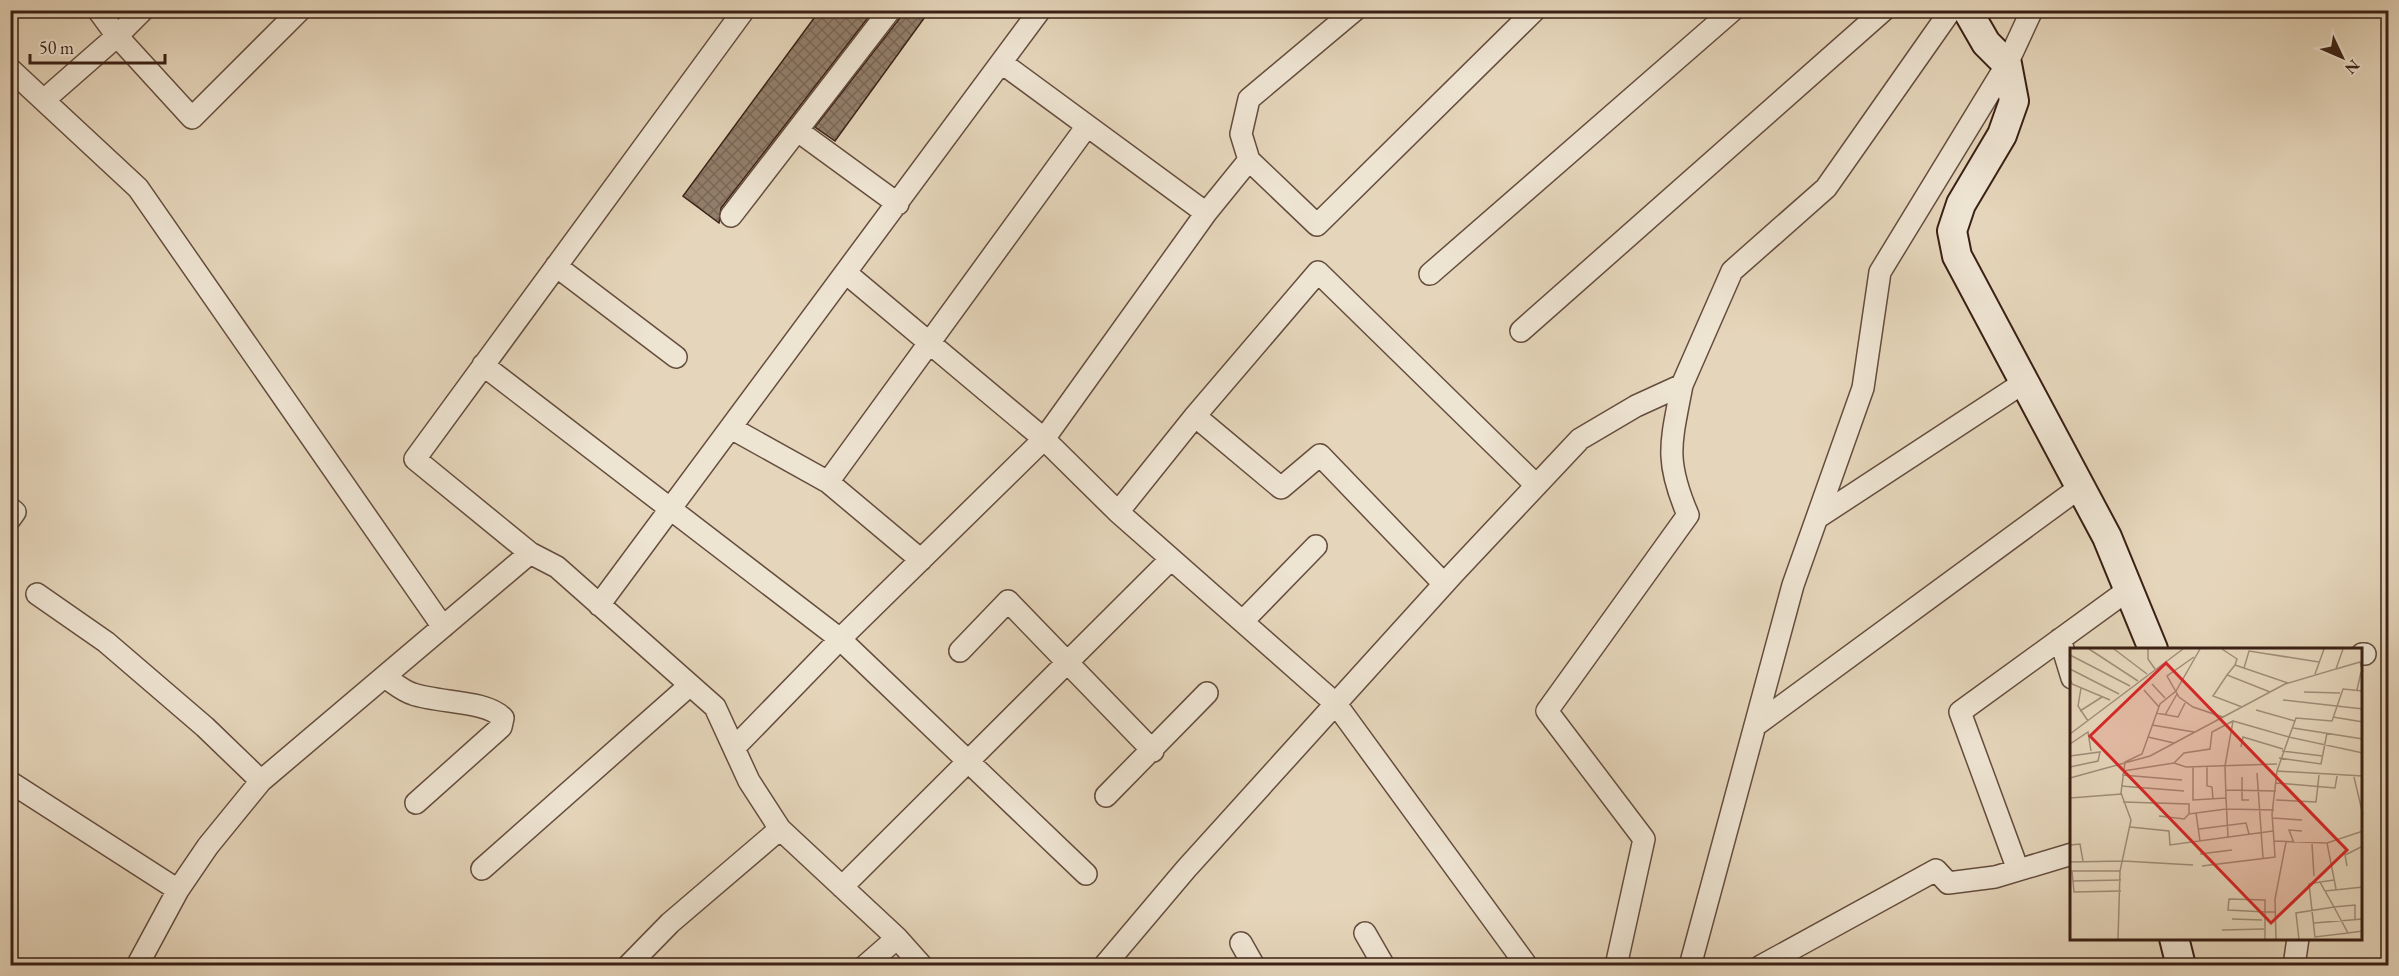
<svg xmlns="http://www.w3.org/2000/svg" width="2399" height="976" viewBox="0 0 2399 976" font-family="'EB Garamond',serif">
<defs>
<pattern id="building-cross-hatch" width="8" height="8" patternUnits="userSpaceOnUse" patternTransform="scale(1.5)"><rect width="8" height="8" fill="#937e6b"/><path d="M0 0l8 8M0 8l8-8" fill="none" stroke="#796757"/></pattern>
</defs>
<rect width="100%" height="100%" fill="#e5d5ba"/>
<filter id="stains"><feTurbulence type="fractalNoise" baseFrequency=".00333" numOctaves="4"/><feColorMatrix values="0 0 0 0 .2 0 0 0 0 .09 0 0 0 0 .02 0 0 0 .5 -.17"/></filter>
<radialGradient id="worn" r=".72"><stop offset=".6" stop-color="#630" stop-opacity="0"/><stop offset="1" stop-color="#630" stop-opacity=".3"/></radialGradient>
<path fill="url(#building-cross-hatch)" stroke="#3a2015" stroke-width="1.5" d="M820,10H874L721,208L719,223L683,196Z
M903,10H930L835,141L815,127L900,18Z"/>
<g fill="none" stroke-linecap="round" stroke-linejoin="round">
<g stroke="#654d3e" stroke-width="24">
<path id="street" d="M143,10L117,36L192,118L300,10
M1002,63L1206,213
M10,69L138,188L443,627
M44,100L117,36L98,10
M798,131L898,204
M1249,160L1241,134L1249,99L1355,10
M731,216L890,10
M556,266L676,357
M846,273L1044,439L1118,512L1195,416L1318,272L1536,485
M1430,274L1733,10
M1521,331L1884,10
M483,365L840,639L1086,874
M1195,416L1281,488L1320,455L1444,584
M731,428L828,482L1087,126
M828,482L921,560
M10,508L15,512L10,519
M1118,512L1336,704L1527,966
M1817,518L2023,383
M530,553L415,459L744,10
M37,594L106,642L205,727L261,781
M599,605L1040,10
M1243,621L1316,546
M2060,639L2072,678
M960,651L1008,601L1153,751
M2362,654H2365
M385,677C394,683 403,691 413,694C438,703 486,700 503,718L501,727L416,803
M1756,725L2079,488
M734,748L840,639L1044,439L1206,213L1249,160L1317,225L1535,10
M10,782L178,890L137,966
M1106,796L1207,693
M482,869L690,685
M2018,870L1960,712L2128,590
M842,887L1171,559
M178,890L208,846L261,781L530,553L557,567L715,707L749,781L780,829L897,938L922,966
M1365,933L1384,966
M1241,943L1254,966
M628,966L670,923L780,829
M865,966L897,938
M1104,966L1186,869L1454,573L1580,439L1636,406L1682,385L1732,271L1826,188L1951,10
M1616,966L1644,839L1547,711L1688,515C1664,459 1671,443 1682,385
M1690,966L1793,585L1863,388L1880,272L2007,64L2032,10
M1761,966L1936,870L1948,883L1995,877L2072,854
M2294,966L2298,938"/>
</g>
<g stroke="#3a2015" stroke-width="32">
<path id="secondary" d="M1967,10L1986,43L2007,64L2014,101L2002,135L1961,204L1952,231L1957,256L2107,537L2153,649
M2174,938L2181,966"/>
</g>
<use href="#street" stroke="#eee4d2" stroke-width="21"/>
<use href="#secondary" stroke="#eee4d2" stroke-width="28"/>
</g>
<g transform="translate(2070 648)">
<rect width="292" height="292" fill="#e5d5ba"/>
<path fill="none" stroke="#a18d78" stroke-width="1.5" d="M19,1L68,33M44,1L77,26M78,1V11L85,21M152,1L167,11L165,17L218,35M0,7L60,38M124,9L97,28L109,49L123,59L153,69M165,17L157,27L200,44M174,20L179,3L249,14M0,21L49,46M266,21L290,14L293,24M245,26L254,1M157,27L143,48L172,59M0,30L2,36L40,52M82,36L95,50M11,40L8,58L18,73M74,42L89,59M287,42L291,24M234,44L270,45M213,52L293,61M186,62L225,73M10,63L32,49M86,65L108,69L116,53M95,67L107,46M263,69L293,74M82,77L124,84M223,80L293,91M0,86L113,1M78,89L104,95M0,96L18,84L21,103M171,99L173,89L213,101M212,103L253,108M293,105L219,89L207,123L293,128M0,108L30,104L28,113L0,119M209,110L251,116L257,85M104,115L114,105L140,101L142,84L163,73M123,119V152L156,150L158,189M137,119V138L142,139L143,151M53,123L104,115L116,119L207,116M207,123L202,166L204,193L257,195M187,125L193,210M52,127L112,132M172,129V152H179M284,129L293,167M0,130L80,108L215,36L266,21L273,1M206,135L265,140L267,128M51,138L114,143M156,142L206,143M0,150L52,146M156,150L155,118L163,73L219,89L226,70L262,73L273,41L293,43M206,152L246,154L249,127M53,154L119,156V166L156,161L204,162M126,165L130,193M89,168L114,171L119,166M202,170L232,172M60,179L99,183L100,197L203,183M129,181L176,175L179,186M224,195L219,182L232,183M242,196L244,228M0,197L10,196L13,213M130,206L162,202M0,214L53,213L123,217M132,218L205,209L204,193M277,218L275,207L293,198M50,223H2L4,244L51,243M264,232L250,234L264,259L285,257V271M3,233L51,232M250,234L239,236L245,289L278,285M266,241L257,195L293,183M255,243L293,239M159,251L195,252V264L158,262ZM162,271L192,272M244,275L293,271M152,282L194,281M48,292L50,223L61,172L51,145L55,114L72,106L90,56L106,43L130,1M195,292V264H205M206,292L205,251L216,194M229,292L226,265L264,259L278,285L293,283"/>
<path fill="#d62828" fill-opacity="0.15" stroke="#d62828" stroke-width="3" d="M96,15L277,202L201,275L20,88Z"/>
<rect width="292" height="292" fill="none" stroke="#3a2015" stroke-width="3"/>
</g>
<rect width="2399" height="976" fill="none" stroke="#e5d5ba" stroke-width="36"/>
<rect x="12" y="12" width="2375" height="952" fill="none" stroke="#3a2015" stroke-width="3"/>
<rect x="18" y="18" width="2363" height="940" fill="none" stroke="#3a2015" stroke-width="1.5"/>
<g transform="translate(2342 57) rotate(134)" stroke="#eee4d2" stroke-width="4.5" paint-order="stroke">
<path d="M0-4.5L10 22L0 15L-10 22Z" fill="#3a2015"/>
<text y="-9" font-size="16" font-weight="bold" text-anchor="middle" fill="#3a2015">N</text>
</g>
<path d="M30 54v9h135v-9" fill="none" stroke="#3a2015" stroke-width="3"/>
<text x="39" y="54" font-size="18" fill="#3a2015" stroke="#eee4d2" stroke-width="4.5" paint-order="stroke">50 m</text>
<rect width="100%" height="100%" filter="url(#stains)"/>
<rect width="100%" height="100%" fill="url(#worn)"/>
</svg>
